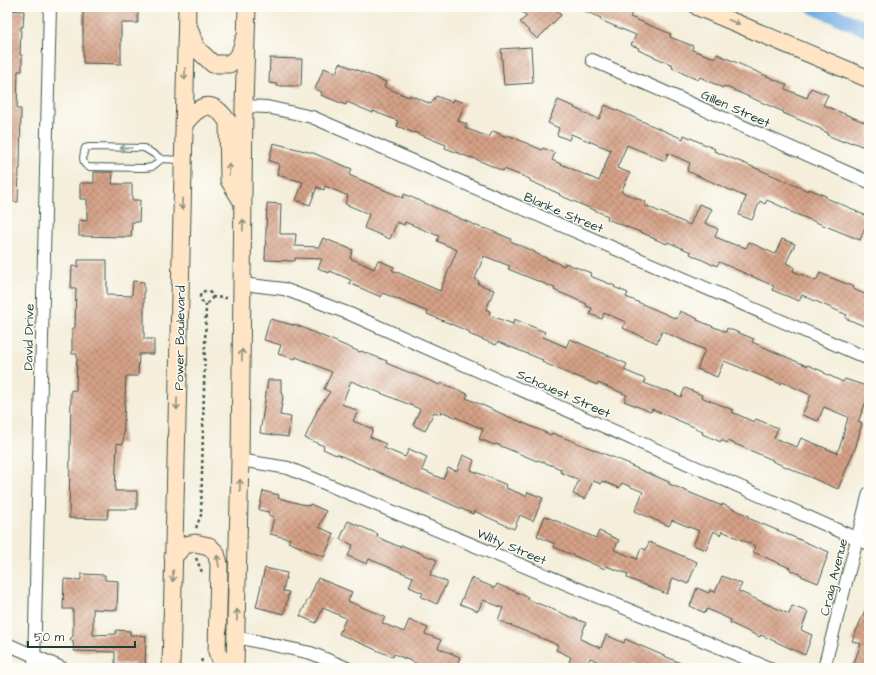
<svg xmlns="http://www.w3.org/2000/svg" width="876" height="675" viewBox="0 0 876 675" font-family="'Architects Daughter',sans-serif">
<defs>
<pattern id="building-cross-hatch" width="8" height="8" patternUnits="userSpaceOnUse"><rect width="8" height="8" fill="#d5a086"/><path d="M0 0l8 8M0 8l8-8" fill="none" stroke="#ac846e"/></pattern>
</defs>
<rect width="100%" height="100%" fill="#fdfcf7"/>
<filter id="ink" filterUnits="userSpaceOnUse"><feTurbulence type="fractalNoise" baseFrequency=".025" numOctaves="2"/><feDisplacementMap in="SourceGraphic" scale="8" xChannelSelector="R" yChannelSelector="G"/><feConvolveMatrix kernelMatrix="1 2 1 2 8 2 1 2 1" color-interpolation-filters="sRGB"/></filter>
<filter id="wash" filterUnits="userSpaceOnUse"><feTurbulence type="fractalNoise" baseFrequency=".012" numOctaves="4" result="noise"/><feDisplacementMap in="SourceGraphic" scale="16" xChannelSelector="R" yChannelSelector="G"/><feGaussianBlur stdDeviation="0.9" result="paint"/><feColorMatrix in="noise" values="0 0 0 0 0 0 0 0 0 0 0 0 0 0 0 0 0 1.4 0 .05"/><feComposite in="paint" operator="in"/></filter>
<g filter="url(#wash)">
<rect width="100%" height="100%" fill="#f4eeda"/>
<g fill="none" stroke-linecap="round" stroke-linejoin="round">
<path stroke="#75afe6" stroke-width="15" d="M814,7L869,30"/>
</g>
<g id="blocks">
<path fill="url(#building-cross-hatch)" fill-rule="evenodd" d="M83,7H138V23H121V64L83,63Z
M517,7H553L561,15L537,39L520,22L527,16Z
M576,7H635L630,17L671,34L670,37L693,46L692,50L715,58L717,54L787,85L785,89L807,98L811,88L828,95L823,105L869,124V149L852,142V143L844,140V142L827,135L828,133L821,130V129L783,113L784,112L724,86L723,88L700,77L698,80L682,73V72L672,68L673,65L638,50L639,48L631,45L636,35L600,20L601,18Z
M7,10L24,11L23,27H21L20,55H22V71H18L17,109H21L20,169H19L18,202L7,201Z
M531,47L533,83L504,85L501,49Z
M270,58L302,59L301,86H277V84L269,83Z
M340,63L386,82L384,87L409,97L410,95L431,104L436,96L452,102L453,99L465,103L458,121L467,124L465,128L489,137L493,131L507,137L508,135L542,150L543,148L555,153L552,160L599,181L611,150L571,134L569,140L557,135L559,128L548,123L558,100L575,107L574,108L599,119L605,105L683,139L684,135L715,149L714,151L758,169L808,191L809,189L826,196V198L855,210V211L869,217L860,240L791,212V211L767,200L765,204L760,201L752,220L739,215L746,197L687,171L690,163L668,153L665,161L627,145L617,168L630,173L621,192L646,202L644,205L690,225L699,204L712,209L705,223L718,229L715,237L738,246V245L746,248L749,242L775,254L782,239L795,244L786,263L794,267L793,271L816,281L820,273L854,287L853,289L869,296V328L845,318L847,315L802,295L799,301L772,290L774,286L719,262L717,266L714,264L713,265L690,254L691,252L668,242L667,244L650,237V236L607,219L608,216L559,195L560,194L530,181V179L504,169L503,171L471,157V158L445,148L446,145L414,132V133L397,126L398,121L373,111V113L347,102L346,105L321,95L322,92L315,89L324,68L336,73Z
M273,143L313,153L352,169L349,175L403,198L404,194L484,229L485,228L511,239L510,241L535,252V253L564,266L565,263L591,273L590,276L615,286L614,287L628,293L626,297L677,319L680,311L698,319L697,320L726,332L727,328L754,339L752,342L807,366L808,365L824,372V373L843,382L845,379L869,387V394L858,422L862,423L856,446L838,489L772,461L773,460L728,441L727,443L721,440V442L702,434L703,432L696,429V428L652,409L651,412L624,401L627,395L598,383L597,385L574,375V376L542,362L543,360L498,342L496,345L469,334L470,332L427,314L428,312L383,293L381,297L349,283L351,280L330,271L329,273L318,268L322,259L295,258V261L265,260L267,203L281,204L280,234H296L295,246L319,247L323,238L353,250L350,258L374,269L378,260L394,267L392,270L440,291L457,250L437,241L439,236L405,222L404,225L397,222L390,239L378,234L364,228L369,214L345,204L348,196L325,186L324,190L317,187L310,205L296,200L303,182L277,175L279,164L269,161ZM484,256L510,266L508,269L555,288L554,290L587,304L586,306L592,308L590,314L602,319L604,313L626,322L623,328L657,343L662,331L705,350L697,369L717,377L724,361L781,384L782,382L811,395L802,415L818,421L824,407L848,417L842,440L837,453L801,438L797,447L774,438L778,428L756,419L754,422L732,412L733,410L701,397L702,395L685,388L681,397L666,390L665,391L644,383L645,379L624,370L627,364L598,351L570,339L566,347L543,337L545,332L514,319L513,324L489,315L490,311L486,310L494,290L478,284L479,281L475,279Z
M94,172H113L112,184H132V200H140L139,222H132L131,237L79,236V220L87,221V199H80V183H94Z
M78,260H107V295L132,296L133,281L144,282V339H154V354H139L138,376H126L123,444L117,443L115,491H137V509H108L107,519L69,518L71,390L76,391L77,354H72V328H75L76,288H71L72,266L78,267Z
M270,319L293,325V326L294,324L360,352L361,351L387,361L386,363L440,385L441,383L468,394L466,398L507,416L551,435L552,433L630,464L629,465L669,482V484L722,506V504L749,516L748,518L829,552L822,571L823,572L818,583L801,576L802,575L790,570V568L753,552L755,546L722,531L720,535L714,531L706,550L693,545L699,531L672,520L669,526L635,511L643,492L622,483L619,488L602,481L601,484L593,481L585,499L573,494L579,480L560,472L561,469L538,460L537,461L496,444L495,445L479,439L483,429L441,411L440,414L434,412L425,431L413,425L420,409L351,381L342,404L358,411L353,421L373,429L370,437L386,444L384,448L405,457L409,449L427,457L422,470L443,479L448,468L457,471L463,455L474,460L471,470L507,485L506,488L526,496L528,492L543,498L533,521L520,515L514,529L474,511L473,514L337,454L336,455L323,449L324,446L305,438L318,409L330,392L324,389L332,372L296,357L295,359L278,354L281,345L264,340Z
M268,380H281V392L283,397L280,415L291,417L288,437L260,433Z
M263,491L279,495L278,498L309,506L310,504L326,511L319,527L334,534L324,557L288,542L290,539L270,534L274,517L268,515L269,512L259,510Z
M545,516L596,538L599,531L619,540L614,550L637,559L641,548L646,550L649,542L697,562L688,584L673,578L667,594L627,578L628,574L606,566L605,569L554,547L555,544L537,536Z
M348,521L378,534L377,537L400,547L401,545L437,560L430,575L447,582L437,604L421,597L423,593L409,587L413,577L369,559L367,564L348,556L353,545L340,539Z
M265,568L287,573L283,591L289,592L284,614L256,607Z
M81,574L105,575V580L118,581L117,610L93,609V635L116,634V630L130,631V635L146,636L145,668H133L134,664H115V652L74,651L73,642L70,639L73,636V609H63L64,579L81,580Z
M722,576L742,584L738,591L789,614L792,606L808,612L801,630L812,635L805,655L761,635L760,637L730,623L731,620L707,609L705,613L690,606L697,588L709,593L710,590L715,592Z
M318,578L352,592L348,601L385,617L382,623L404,632L409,620L428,628L425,634L441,640L438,648L460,657L456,668H428L394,654L393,657L339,634L346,618L323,608L316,623L300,616L308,599H309Z
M471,578L495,588L497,584L528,597L527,599L586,623L580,639L601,648L606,635L624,643L625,639L692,668H642L632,664L631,668H611L590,658L585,668L569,661L571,657L556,650L558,645L498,620L503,608L483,600L478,611L460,604Z
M869,601V668H852L861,644L852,641Z"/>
</g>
</g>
<g filter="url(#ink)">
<use href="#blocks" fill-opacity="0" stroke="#3f584d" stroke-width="1"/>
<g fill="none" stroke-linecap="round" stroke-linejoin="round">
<g stroke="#3f584d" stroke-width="8">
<path id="lane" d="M162,159L152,167L145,168L88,167C81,163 83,155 85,148L89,147L144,148L162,159L182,160"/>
</g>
<g stroke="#3f584d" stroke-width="14">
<path id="street" d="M592,60L869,182
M244,106L267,107L312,117L869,359
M243,284L284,289L350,314L869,544
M240,460L288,468L769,668
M236,637L311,653L347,668
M7,644L62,668
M34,668L50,7
M824,668L869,493"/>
</g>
<g stroke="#3f584d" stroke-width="19">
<path id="secondary" d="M698,7L869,79
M189,28L196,48L213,64H229L239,56L244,40
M184,124C200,104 212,98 228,122L229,180L243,203
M173,557L185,545L195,543L209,546L216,553L219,564L217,652L225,668
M171,668L187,7
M235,668L240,460L244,106L247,7"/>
</g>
<path stroke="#3f584d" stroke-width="2.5" stroke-dasharray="3 3" stroke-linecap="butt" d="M200 297a6 6 0 1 1 12 0a6 6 0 1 1-12 0Z
M212,297L227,298
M196,528L201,515L206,304
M196,558L202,572
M201,668L202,657"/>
<use href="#lane" stroke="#fff" stroke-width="6"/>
<use href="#street" stroke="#fff" stroke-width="12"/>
<use href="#secondary" stroke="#ffe4c6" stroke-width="17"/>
</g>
<defs><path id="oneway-shaft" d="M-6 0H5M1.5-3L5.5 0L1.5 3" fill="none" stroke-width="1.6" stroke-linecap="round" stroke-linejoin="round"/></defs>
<g stroke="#8f907d">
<use href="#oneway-shaft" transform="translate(734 22) rotate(23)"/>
<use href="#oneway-shaft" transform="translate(185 74) rotate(91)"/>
<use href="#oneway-shaft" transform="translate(229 169) rotate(-91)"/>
<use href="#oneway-shaft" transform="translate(182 204) rotate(91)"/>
<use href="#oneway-shaft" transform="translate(243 225) rotate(-89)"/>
<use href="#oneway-shaft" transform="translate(242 355) rotate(-89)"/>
<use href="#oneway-shaft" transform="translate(177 404) rotate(91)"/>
<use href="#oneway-shaft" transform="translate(240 485) rotate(-89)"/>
<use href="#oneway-shaft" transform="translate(218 561) rotate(-99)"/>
<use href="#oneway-shaft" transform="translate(173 576) rotate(91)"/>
<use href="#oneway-shaft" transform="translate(237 615) rotate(-89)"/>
</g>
<use stroke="#8f9e9a" href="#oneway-shaft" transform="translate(126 148) rotate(-180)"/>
</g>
<g text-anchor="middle" stroke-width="3" stroke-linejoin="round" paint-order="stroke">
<g font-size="13" fill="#1f3d34" stroke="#fdfcf7">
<text transform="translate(736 108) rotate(24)" y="5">Gillen Street</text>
<text transform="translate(564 212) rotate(23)" y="5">Blanke Street</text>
<text transform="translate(28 337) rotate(-89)" y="5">David Drive</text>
<text transform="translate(179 338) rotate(-89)" y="5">Power Boulevard</text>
<text transform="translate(564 393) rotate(24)" y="5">Schouest Street</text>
<text transform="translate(512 546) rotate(23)" y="5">Wilty Street</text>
<text transform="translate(833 577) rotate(-76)" y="5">Craig Avenue</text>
</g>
</g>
<rect width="876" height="675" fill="none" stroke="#fdfcf7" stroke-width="24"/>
<path d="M28 641v6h107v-6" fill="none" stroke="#1f3d34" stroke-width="2"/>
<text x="34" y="641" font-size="12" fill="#1f3d34" stroke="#fdfcf7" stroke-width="3" paint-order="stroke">50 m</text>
</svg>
